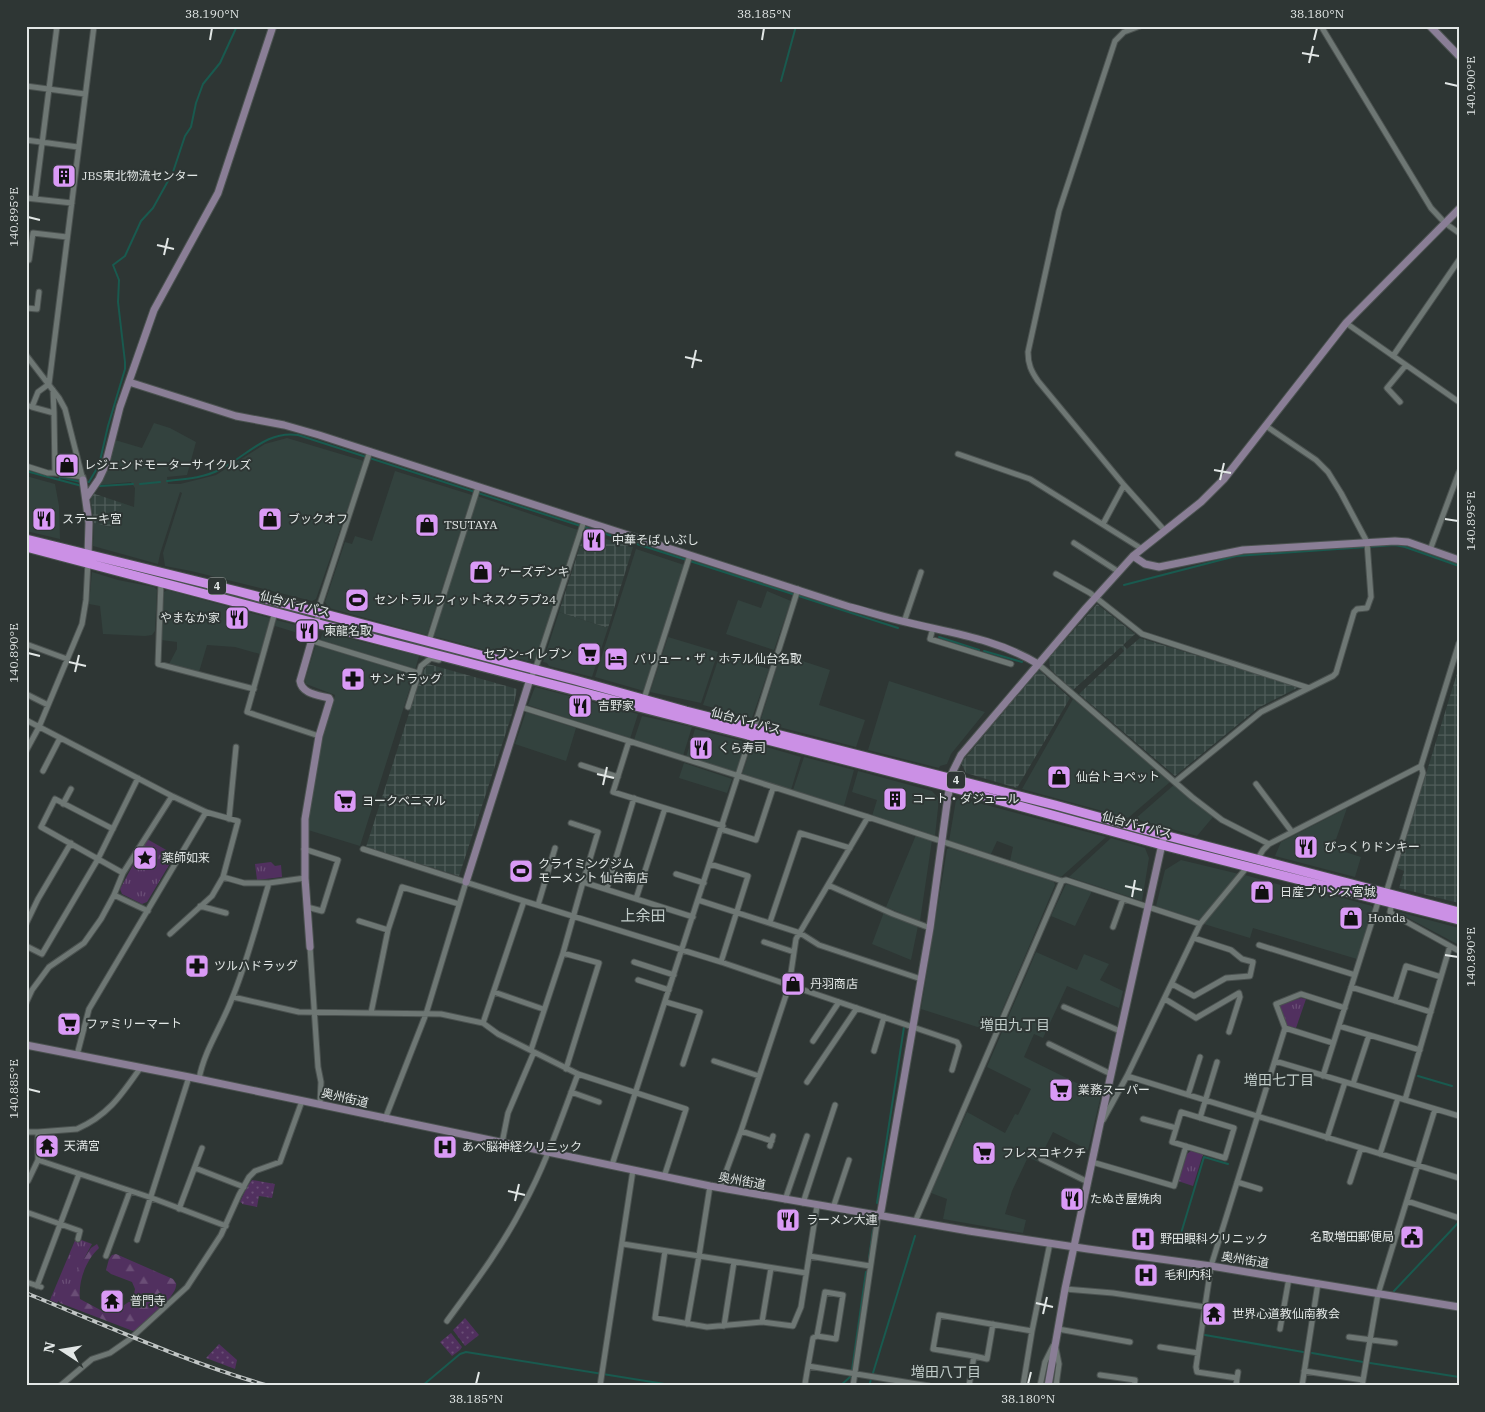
<svg xmlns="http://www.w3.org/2000/svg" width="1485" height="1412" viewBox="0 0 1485 1412" font-family="'IBM Plex Serif','Noto Sans JP',serif">
<defs>
<pattern id="industrial-grid" width="8" height="8" patternUnits="userSpaceOnUse" patternTransform="scale(1.25)"><rect width="8" height="8" fill="#33423e"/><path d="M0 4h8M4 0v8" fill="none" stroke="#505d5a"/></pattern>
<pattern id="grass-dots" width="8" height="8" patternUnits="userSpaceOnUse" patternTransform="scale(1.25)"><rect width="8" height="8" fill="#51305f"/><path d="M2 2h.1M6 6h.1" fill="none" stroke="#6a4e76" stroke-width="1.8" stroke-linecap="round"/></pattern>
<pattern id="forest-firs" width="22" height="20" patternUnits="userSpaceOnUse" patternTransform="scale(1.25)"><rect width="22" height="20" fill="#51305f"/><path d="M5 1l3.5 6h-7zM16 11l3.5 6h-7z" fill="#6a4e76"/></pattern>
<pattern id="park-tufts" width="24" height="20" patternUnits="userSpaceOnUse" patternTransform="scale(1.25)"><rect width="24" height="20" fill="#51305f"/><path d="M3 7l-1-3M5 7V3M7 7l1-3M15 17l-1-3M17 17v-4M19 17l1-3" fill="none" stroke="#6a4e76"/></pattern>
</defs>
<rect width="100%" height="100%" fill="#2e3634"/>
<path fill="#33423e" d="M154,423L170,428L196,442L187,475L167,477L168,484H180L216,475L265,444L287,438L364,461L316,599L312,601L191,571L165,566L163,553L182,493L180,492L160,554L158,564L93,546L94,523L112,528L122,503L134,507L135,488L131,482L99,485L109,463L115,440L142,448Z
M395,471L472,495L427,635L329,608L325,602L345,542L352,544L355,536L372,541Z
M26,476L55,484L59,506L60,539L26,531Z
M477,496L578,530L536,660L527,661L433,636Z
M636,549L684,565L644,691L595,677Z
M92,572L118,580L154,587L157,590L155,631L152,635L145,636L103,634L100,606L89,604Z
M167,590L270,618L260,654L235,647L207,645L199,672L169,664L177,649V642L161,640L164,592Z
M767,591L791,601L774,650L726,634L738,600L761,608Z
M559,612L608,628L592,677L549,666L547,663L543,662Z
M276,620L312,629L311,637L275,626Z
M323,632L419,656L415,670L320,640Z
M668,637L718,652L701,703L650,692Z
M316,644L414,675L360,846L308,830L309,811L321,742L335,695L306,684L305,680Z
M720,654L769,669L752,718L703,705Z
M781,654L830,670L819,705L865,720L856,747L760,722Z
M889,681L985,712L951,754L947,764L940,766L939,768L868,750Z
M535,687L638,714L630,739L528,705Z
M1073,699L1170,782L1128,818L1022,789Z
M526,712L576,728L566,761L515,744Z
M642,716L692,727L683,756L634,740Z
M695,729L746,742L736,772L686,757Z
M752,743L801,757L791,790L742,775Z
M804,757L854,770L844,806L793,790Z
M684,763L732,779L727,793L679,778Z
M858,771L932,791L939,799L935,836L872,816L877,800L852,792Z
M1175,784L1213,817L1197,836L1135,819Z
M960,798L1106,837L1061,877L1010,861L1013,847L997,841L991,854L949,841L956,800Z
M1347,808L1333,848L1361,857L1355,877L1275,856L1281,842Z
M916,835L932,840L920,921L886,907Z
M1111,838L1145,848L1149,858L1142,901L1069,877Z
M950,848L1054,882L1055,885L993,1032L921,1009L947,849Z
M1181,860L1239,874L1198,921L1156,906L1165,870Z
M1245,875L1305,892L1328,894L1372,906L1373,910L1357,959L1253,928L1250,938L1204,924Z
M1066,884L1092,891L1075,926L1051,916Z
M1395,911L1459,928V945Z
M884,912L918,926L911,960L872,944Z
M1036,952L1077,970L1084,954L1109,964L1100,980L1123,991L1119,1008L1067,986L1043,1038L1034,1034L1024,1057L1101,1095L1088,1150L1053,1132L1038,1162L1028,1157L1012,1191L1005,1214L1026,1220L1023,1233L943,1219L947,1199L931,1193L967,1112L1005,1133L1015,1114L1018,1115L1031,1089L987,1067Z"/>
<path fill="url(#industrial-grid)" d="M92,493L122,503L113,528L94,523L91,501Z
M599,537L633,547L608,628L559,612L581,543L596,547Z
M1097,604L1135,634L1123,645L1127,649L1140,638L1299,687L1258,708L1175,776L1079,694L1124,651L1121,647L1073,690L1050,669L1049,658Z
M428,664L517,689L512,714L459,876L366,847L422,673Z
M1459,667V903L1399,888L1404,871L1397,868Z
M1039,670L1070,698L1017,788L966,773L961,763Z"/>
<path fill="url(#grass-dots)" d="M252,1180L275,1184L272,1198L259,1196L257,1207L242,1204V1203L240,1202L247,1187Z
M465,1318L479,1335L465,1346L453,1330Z
M451,1333L462,1347L460,1350L452,1356L440,1342Z
M219,1344L237,1360L235,1369L206,1358Z"/>
<path fill="url(#forest-firs)" d="M97,1244L99,1248C86,1260 78,1281 80,1299L106,1313L114,1312L133,1299L135,1289L132,1282L111,1274L106,1270L109,1259L112,1255L116,1254L173,1279C175,1282 177,1283 176,1286C175,1297 147,1321 138,1329L133,1331L60,1303L57,1299L91,1248Z"/>
<path fill="url(#park-tufts)" d="M147,839L175,855L147,902L142,904L122,894L120,889Z
M271,862L275,866L281,865L282,877L257,880L255,864Z
M1301,998L1306,999L1296,1028L1287,1026L1279,1005Z
M1192,1150L1203,1154L1193,1186L1178,1181L1187,1154Z
M76,1238L92,1244L74,1277L57,1303L50,1300Z"/>
<g fill="none" stroke-linecap="round" stroke-linejoin="round">
<path stroke="#195a4f" stroke-width="2" d="M781,81L796,26
M26,471L82,486
M59,480L60,477L81,482
M167,481C185,479 203,478 219,470C246,457 266,430 298,435L898,628
M86,482H89L99,465L108,426L125,369V362L118,302L119,280L113,265L125,256L141,221L153,208L173,172L185,136L191,127L196,103L203,84L220,63L237,26
M140,484L160,482
M100,486L133,484
M1124,585L1236,556L1395,545L1405,547L1459,566
M939,637L979,650
M984,651L1022,662
M1418,1076L1452,1086
M877,1203L904,1027
M1179,1240L1204,1157L1228,1164
M869,1258L873,1230
M1394,1291L1459,1222
M1205,1335L1303,1352
M1312,1353L1363,1362
M1370,1363L1459,1377
M852,1370L866,1272
M422,1386L460,1354L466,1352L677,1386
M840,1386L850,1377
M869,1386L915,1236"/>
<g stroke="#4b5250" stroke-width="7">
<path id="street" d="M57,26L35,199L72,203
M1140,26L1124,32L1115,41L1059,211L1028,352C1028,364 1031,371 1038,381L1124,485L1165,531
M1321,26L1431,208L1445,223L1459,233
M26,86L85,94
M26,140L78,147
M26,198L35,199
M29,260L33,233L67,237
M26,308L37,309L39,292
M1346,323L1459,402
M26,355L59,398L65,409L83,480
M1393,356L1459,260
M1400,402L1387,388L1406,365
M26,405L32,407L38,392L49,384L94,26
M32,407L54,413L53,390
M54,413L55,473L83,477
M958,454L1030,479L1142,549
M26,466L48,473H55
M1103,524L1124,485
M1074,543L1119,572
M1430,550L1459,472
M1056,574L1090,593L1142,634L1309,688
M161,582L158,664L254,689
M275,612L247,712L319,736
M317,622L320,604L370,451
M904,622L921,572
M933,628L930,639L1011,664
M313,641L418,673
M429,641L478,487
M26,644L67,659
M1038,664L1192,797L1222,820L1269,844
M530,679L535,670L584,521
M26,694L48,705
M644,699L690,555
M408,707L421,666L431,658L439,660
M521,707L629,741L613,792L723,826
M26,720L172,796L206,812L238,821L223,877L212,896L170,934
M754,728L798,589
M629,741L868,817L1062,881L1066,880L1200,924
M26,751L39,727L82,624L86,600L88,561
M581,765L618,777
M43,771L60,738
M1175,782L1261,712L1333,676L1336,673L1354,612L1357,609L1367,608L1371,597L1367,542L1341,493L1328,472L1316,460L1266,426
M1256,784L1292,832
M63,804L71,789
M229,819L236,747
M571,823L598,832L583,882
M113,829L55,799L41,827L123,873
M721,829L756,840L773,788
M304,849L338,860L322,911L307,907
M363,849L524,901L721,962L957,1042L959,1046L952,1070
M1257,860L1263,850L1269,844L1421,766
M710,864L748,876L721,962
M676,874L704,883
M223,877L244,883H269L305,878
M828,885L893,914L930,928
M607,888L634,798
M1386,893L1423,773L1421,766L1459,643
M114,895L148,911
M636,899L665,808
M698,900L800,933L819,945L921,979
M524,901L483,1023L498,1034L578,1074L686,1109L664,1177
M1392,903L1390,912L1394,915L1459,951
M538,905L555,848
M200,906L226,913
M359,921L388,930
M770,922L800,833L850,848
M26,924L38,899L71,843
M1113,927L1123,899
M764,942L794,952
M1259,945L1355,975
M26,946L42,954L98,859L138,778
M310,947L318,1067L321,1082L320,1104
M563,953L599,963L566,1069
M634,962L674,975
M638,980L669,990
M1172,984L1194,996L1226,978L1250,976L1253,962L1242,959L1231,950L1194,938
M1351,987L1431,1012
M494,992L543,1009
M233,997L299,1012L441,1014L483,1023
M1165,999L1196,1018L1239,993L1240,997L1229,1032
M1395,1001L1406,966L1441,977
M666,1002L700,1012L683,1064
M26,1003L32,990L49,967L84,943L101,919L114,895L123,873L172,796
M1064,1007L1120,1031
M371,1013L388,930L402,887L459,904
M1339,1026L1420,1050
M1285,1028L1333,1043
M813,1041L839,1002
M1049,1044L1111,1074
M531,1050L563,953L583,882L693,917
M874,1051L884,1017
M77,1055L89,1009L206,812
M714,1061L759,1076
M1275,1061L1459,1116
M1127,1076L1459,1178
M1323,1076L1379,899
M199,1079C204,1051 221,1027 231,1001C247,963 257,922 269,883
M807,1082L857,1008
M1353,1084L1369,1035
M571,1092L599,1102
M1188,1095L1200,1057
M1405,1100L1450,946
M1181,1112L1234,1128L1225,1158L1172,1142Z
M1200,1118L1217,1062
M385,1119L426,1014L466,882
M1143,1119L1176,1128
M1103,1120L1127,1076L1200,924L1248,866
M741,1131L772,1141
M26,1132H38
M1327,1138L1345,1082
M502,1143L508,1113L534,1052
M770,1146L773,1136
M1380,1154L1398,1098
M1041,1159L1088,1182
M38,1160L152,1198L226,1226
M1092,1162L1174,1186L1186,1146
M612,1165L751,735
M195,1168L244,1187
M26,1181H28L38,1160V1132L77,1129C109,1115 122,1094 141,1067
M1237,1182L1260,1189
M1350,1182L1361,1148
M720,1188L741,1131L789,986L796,939L868,817
M785,1200L807,1136
M1407,1201L1459,1218
M803,1203L835,1105
M833,1208L849,1160
M179,1209L202,1148
M26,1212L80,1231L78,1239
M915,1222L1062,881
M137,1240L189,1077
M623,1244L699,1256L710,1186
M665,1251L655,1318L707,1327L762,1322L793,1326L801,1307L817,1206
M106,1256L130,1191
M809,1256L870,1266
M26,1282L41,1287
M37,1286L79,1174
M1065,1289L1113,1293L1205,1307
M447,1321C474,1284 502,1247 523,1206C546,1164 561,1119 578,1074
M762,1322L771,1268
M687,1324L699,1256L806,1273
M724,1326L734,1262
M1058,1329L1130,1342
M1280,1329L1289,1278
M1032,1331L1050,1243
M817,1336L836,1339L843,1295L825,1292L817,1336L813,1338L808,1366L929,1386
M1349,1337L1395,1343
M1160,1347L1198,1353
M974,1356L987,1359L993,1324
M1304,1371L1363,1380
M1100,1375L1135,1380L1134,1386
M1237,1378L1197,1372L1196,1367L1211,1266L1285,1028L1276,1004L1301,994L1345,1008
M805,1384L808,1366
M1236,1385L1238,1372
M60,1386L92,1359L110,1353L130,1339L187,1287L221,1235L239,1195L249,1177L255,1171L280,1162L302,1101
M600,1386L633,1170
M853,1386L878,1216
M969,1386L974,1356L933,1349L939,1315L1032,1331L1023,1386
M1040,1386L1045,1362L1053,1346
M1056,1386L1059,1364L1056,1349
M1302,1386L1318,1283
M1362,1386L1378,1294L1435,1109"/>
</g>
<g stroke="#4b5250" stroke-width="9">
<path id="secondary" d="M1430,26L1459,56
M129,382L236,416L284,425L319,435L850,607C869,612 887,618 906,622C951,633 997,639 1038,664
M83,480L89,523L88,555
M86,498L99,479L105,466L120,407L154,310L218,193L273,26
M1133,556L1145,564L1159,567L1243,550L1395,541L1408,542L1459,560
M466,882L530,679
M310,947L305,878V819L319,736L330,700L329,698C318,695 302,694 300,681L317,622
M26,1045L189,1077L710,1186L969,1231L1088,1249L1211,1266L1459,1307
M878,1216L881,1211L930,928L948,796L953,771L961,755L1086,608L1133,556L1201,502L1224,479L1346,323L1459,209
M1048,1386L1065,1289L1100,1124L1164,835"/>
</g>
<g stroke="#4b5250" stroke-width="11">
<path id="highway" d="M26,539L237,591L575,680L686,711L1055,805L1164,835L1459,912
M26,547L387,642L961,790L1162,845L1459,920"/>
</g>
<use href="#street" stroke="#6e7774" stroke-width="5"/>
<use href="#secondary" stroke="#8a7e96" stroke-width="7"/>
<use href="#highway" stroke="#cb90e5" stroke-width="9"/>
<g stroke="#c0c5c4" stroke-width="4">
<path id="rail" d="M26,1293C107,1326 186,1362 269,1386"/>
</g>
<use href="#rail" stroke="#2e3634" stroke-width="2" stroke-dasharray="5.5" stroke-linecap="butt"/>
</g>
<path fill="none" stroke="#e2e7e6" stroke-width="2" d="M210,40L212,28M762,40L764,28M1314,40L1317,28M1302,53L1319,56M1309,63L1313,46M1445,83L1458,86M28,217L40,220M157,245L174,249M164,255L168,238M685,357L702,361M692,368L696,350M1214,470L1231,473M1220,480L1224,463M1445,519L1458,521M28,653L40,656M69,662L86,666M75,672L79,655M597,774L614,778M603,785L607,767M1125,886L1142,890M1132,897L1135,880M1445,955L1458,957M28,1089L40,1092M508,1191L525,1195M515,1201L519,1184M1036,1303L1053,1307M1043,1314L1047,1297M476,1384L479,1372M1028,1384L1031,1372"/>
<defs>
<g id="building-square" transform="scale(1.25)"><rect x="-9" y="-9" width="18" height="18" rx="4" fill="#da9af6" stroke="#2e3634"/><path d="M-4-6H4V6H1V3H-1V6H-4ZM-2.5-4.3h1.7v1.8h-1.7ZM.8-4.3h1.7v1.8H.8ZM-2.5-1h1.7V.8h-1.7ZM.8-1h1.7V.8H.8Z" fill="#111"/></g>
<g id="shop-square" transform="scale(1.25)"><rect x="-9" y="-9" width="18" height="18" rx="4" fill="#da9af6" stroke="#2e3634"/><path d="M-5-2.5h2.3a2.7 3.5 0 0 1 5.4 0H5L5.5 6h-11ZM-1.5-2.5h3a1.5 2.3 0 0 0-3 0Z" fill="#111"/></g>
<g id="restaurant-square" transform="scale(1.25)"><rect x="-9" y="-9" width="18" height="18" rx="4" fill="#da9af6" stroke="#2e3634"/><path d="M-5-6h1v4h1v-4h1v4h1v-4h1v5L-1.5 .5V6h-2V.5L-5-1ZM5-6V6H3V1.5H1.5Q1.5-4 5-6Z" fill="#111"/></g>
<g id="stadium-square" transform="scale(1.25)"><rect x="-9" y="-9" width="18" height="18" rx="4" fill="#da9af6" stroke="#2e3634"/><path d="M0-5a6.5 5 0 1 0 0 10a6.5 5 0 1 0 0-10ZM-3.5-1.8h7v3.6h-7Z" fill="#111"/></g>
<g id="supermarket-square" transform="scale(1.25)"><rect x="-9" y="-9" width="18" height="18" rx="4" fill="#da9af6" stroke="#2e3634"/><path d="M-6-5.5h2.5l.6 2H6L4.5 2H-2.5L-4.4-4H-6ZM-1.5 3.2a1.3 1.3 0 1 0 .1 0ZM3 3.2a1.3 1.3 0 1 0 .1 0Z" fill="#111"/></g>
<g id="hotel-square" transform="scale(1.25)"><rect x="-9" y="-9" width="18" height="18" rx="4" fill="#da9af6" stroke="#2e3634"/><path d="M-6-4.5h1.5V1H6V5H4.5V3h-9V5H-6ZM-4 0a1.8 1.8 0 1 1 3.6 0ZM.5 0V-2.5h3Q6-2.5 6 0Z" fill="#111"/></g>
<g id="pharmacy-square" transform="scale(1.25)"><rect x="-9" y="-9" width="18" height="18" rx="4" fill="#da9af6" stroke="#2e3634"/><path d="M-2-6h4v4h4v4h-4v4h-4v-4h-4v-4h4Z" fill="#111"/></g>
<g id="sight-square" transform="scale(1.25)"><rect x="-9" y="-9" width="18" height="18" rx="4" fill="#da9af6" stroke="#2e3634"/><path d="M0-6L1.8-2.2L6-1.7L2.9 1.2L3.7 5.4L0 3.3L-3.7 5.4L-2.9 1.2L-6-1.7L-1.8-2.2Z" fill="#111"/></g>
<g id="temple-square" transform="scale(1.25)"><rect x="-9" y="-9" width="18" height="18" rx="4" fill="#da9af6" stroke="#2e3634"/><path d="M0-6L5-2H3V0L6.5 2.5H4V6H1.5V3h-3V6H-4V2.5H-6.5L-3 0V-2H-5Z" fill="#111"/></g>
<g id="hospital-square" transform="scale(1.25)"><rect x="-9" y="-9" width="18" height="18" rx="4" fill="#da9af6" stroke="#2e3634"/><path d="M-5-5h3v3.5h4V-5h3V5h-3V1.5h-4V5h-3Z" fill="#111"/></g>
<g id="civic-square" transform="scale(1.25)"><rect x="-9" y="-9" width="18" height="18" rx="4" fill="#da9af6" stroke="#2e3634"/><path d="M-.6-6.5H3V-4.5H.6V-3L4-1V1h2V6H-6V1h2V-1L-.6-3ZM-1.2 2.5V6h2.4V2.5Z" fill="#111"/></g>
</defs>
<g fill-rule="evenodd">
<use href="#building-square" x="64" y="176"/>
<use href="#shop-square" x="67" y="465"/>
<use href="#restaurant-square" x="44" y="519"/>
<use href="#shop-square" x="270" y="519"/>
<use href="#shop-square" x="427" y="525"/>
<use href="#restaurant-square" x="594" y="540"/>
<use href="#shop-square" x="481" y="572"/>
<use href="#stadium-square" x="357" y="600"/>
<use href="#restaurant-square" x="237" y="618"/>
<use href="#restaurant-square" x="307" y="631"/>
<use href="#supermarket-square" x="589" y="654"/>
<use href="#hotel-square" x="616" y="659"/>
<use href="#pharmacy-square" x="353" y="679"/>
<use href="#restaurant-square" x="580" y="706"/>
<use href="#restaurant-square" x="701" y="748"/>
<use href="#shop-square" x="1059" y="777"/>
<use href="#building-square" x="895" y="799"/>
<use href="#supermarket-square" x="345" y="801"/>
<use href="#restaurant-square" x="1306" y="847"/>
<use href="#sight-square" x="145" y="858"/>
<use href="#stadium-square" x="521" y="871"/>
<use href="#shop-square" x="1262" y="892"/>
<use href="#shop-square" x="1351" y="918"/>
<use href="#pharmacy-square" x="197" y="966"/>
<use href="#shop-square" x="793" y="984"/>
<use href="#supermarket-square" x="69" y="1024"/>
<use href="#supermarket-square" x="1061" y="1090"/>
<use href="#temple-square" x="47" y="1146"/>
<use href="#hospital-square" x="445" y="1147"/>
<use href="#supermarket-square" x="984" y="1153"/>
<use href="#restaurant-square" x="1072" y="1199"/>
<use href="#restaurant-square" x="788" y="1220"/>
<use href="#civic-square" x="1412" y="1237"/>
<use href="#hospital-square" x="1143" y="1239"/>
<use href="#hospital-square" x="1146" y="1275"/>
<use href="#temple-square" x="112" y="1301"/>
<use href="#temple-square" x="1214" y="1314"/>
</g>
<g text-anchor="middle" stroke-width="4" stroke-linejoin="round" paint-order="stroke">
<g fill="#2e3634" stroke="#acb2b1" stroke-width="1">
<rect x="208" y="577.5" width="18" height="17" rx="4"/>
<rect x="947" y="771.5" width="18" height="17" rx="4"/>
</g>
<g font-size="11" font-weight="bold" fill="#e2e7e6">
<text x="217" y="590">4</text>
<text x="956" y="784">4</text>
</g>
<g font-size="12" fill="#e2e7e6" stroke="#2e3634" text-anchor="start">
<text x="82" y="180">JBS東北物流センター</text>
<text x="84" y="469">レジェンドモーターサイクルズ</text>
<text x="62" y="523">ステーキ宮</text>
<text x="288" y="523">ブックオフ</text>
<text x="444" y="529">TSUTAYA</text>
<text x="612" y="544">中華そば いぶし</text>
<text x="498" y="576">ケーズデンキ</text>
<text x="374" y="604">セントラルフィットネスクラブ24</text>
<text x="220" y="622" text-anchor="end">やまなか家</text>
<text x="324" y="635">東龍名取</text>
<text x="572" y="658" text-anchor="end">セブン-イレブン</text>
<text x="634" y="663">バリュー・ザ・ホテル仙台名取</text>
<text x="370" y="683">サンドラッグ</text>
<text x="598" y="710">吉野家</text>
<text x="718" y="752">くら寿司</text>
<text x="1076" y="781">仙台トヨペット</text>
<text x="912" y="803">コート・ダジュール</text>
<text x="362" y="805">ヨークベニマル</text>
<text x="1324" y="851">びっくりドンキー</text>
<text x="162" y="862">薬師如来</text>
<text x="538" y="868">クライミングジム<tspan x="538" dy="14">モーメント 仙台南店</tspan></text>
<text x="1280" y="896">日産プリンス宮城</text>
<text x="1368" y="922">Honda</text>
<text x="214" y="970">ツルハドラッグ</text>
<text x="810" y="988">丹羽商店</text>
<text x="86" y="1028">ファミリーマート</text>
<text x="1078" y="1094">業務スーパー</text>
<text x="64" y="1150">天満宮</text>
<text x="462" y="1151">あべ脳神経クリニック</text>
<text x="1002" y="1157">フレスコキクチ</text>
<text x="1090" y="1203">たぬき屋焼肉</text>
<text x="806" y="1224">ラーメン大連</text>
<text x="1394" y="1241" text-anchor="end">名取増田郵便局</text>
<text x="1160" y="1243">野田眼科クリニック</text>
<text x="1164" y="1279">毛利内科</text>
<text x="130" y="1305">普門寺</text>
<text x="1232" y="1318">世界心道教仙南教会</text>
</g>
<g font-size="12" fill="#e2e7e6" stroke="#2e3634">
<text transform="translate(295 604) rotate(14)" y="4">仙台バイパス</text>
<text transform="translate(746 721) rotate(15)" y="4">仙台バイパス</text>
<text transform="translate(1137 825) rotate(15)" y="4">仙台バイパス</text>
<text transform="translate(345 1098) rotate(13)" y="4">奥州街道</text>
<text transform="translate(742 1181) rotate(10)" y="4">奥州街道</text>
<text transform="translate(1245 1260) rotate(9)" y="4">奥州街道</text>
</g>
<g font-size="14" fill="#c1ccc9" stroke="#2e3634">
<text x="1015" y="1030">増田九丁目</text>
<text x="1279" y="1085">増田七丁目</text>
<text x="946" y="1377">増田八丁目</text>
</g>
<g font-size="15" fill="#c1ccc9" stroke="#2e3634">
<text x="643" y="921">上余田</text>
</g>
</g>
<rect width="1485" height="1412" fill="none" stroke="#2e3634" stroke-width="55"/>
<g transform="translate(62 1350) rotate(282)" stroke="#2e3634" stroke-width="4" paint-order="stroke">
<path d="M0-4L9 19L0 12L-9 19Z" fill="#e2e7e6"/>
<text y="-8" font-size="14" font-weight="bold" text-anchor="middle" fill="#e2e7e6">N</text>
</g>
<rect x="28" y="28" width="1430" height="1356" fill="none" stroke="#e2e7e6" stroke-width="2"/>
<g font-size="12" text-anchor="middle" fill="#e2e7e6">
<text x="212" y="18">38.190°N</text>
<text x="764" y="18">38.185°N</text>
<text x="1317" y="18">38.180°N</text>
<text transform="translate(1471 86) rotate(-90)" y="4">140.900°E</text>
<text transform="translate(14 217) rotate(-90)" y="4">140.895°E</text>
<text transform="translate(1471 521) rotate(-90)" y="4">140.895°E</text>
<text transform="translate(14 653) rotate(-90)" y="4">140.890°E</text>
<text transform="translate(1471 957) rotate(-90)" y="4">140.890°E</text>
<text transform="translate(14 1089) rotate(-90)" y="4">140.885°E</text>
<text x="476" y="1403">38.185°N</text>
<text x="1028" y="1403">38.180°N</text>
</g>
</svg>
